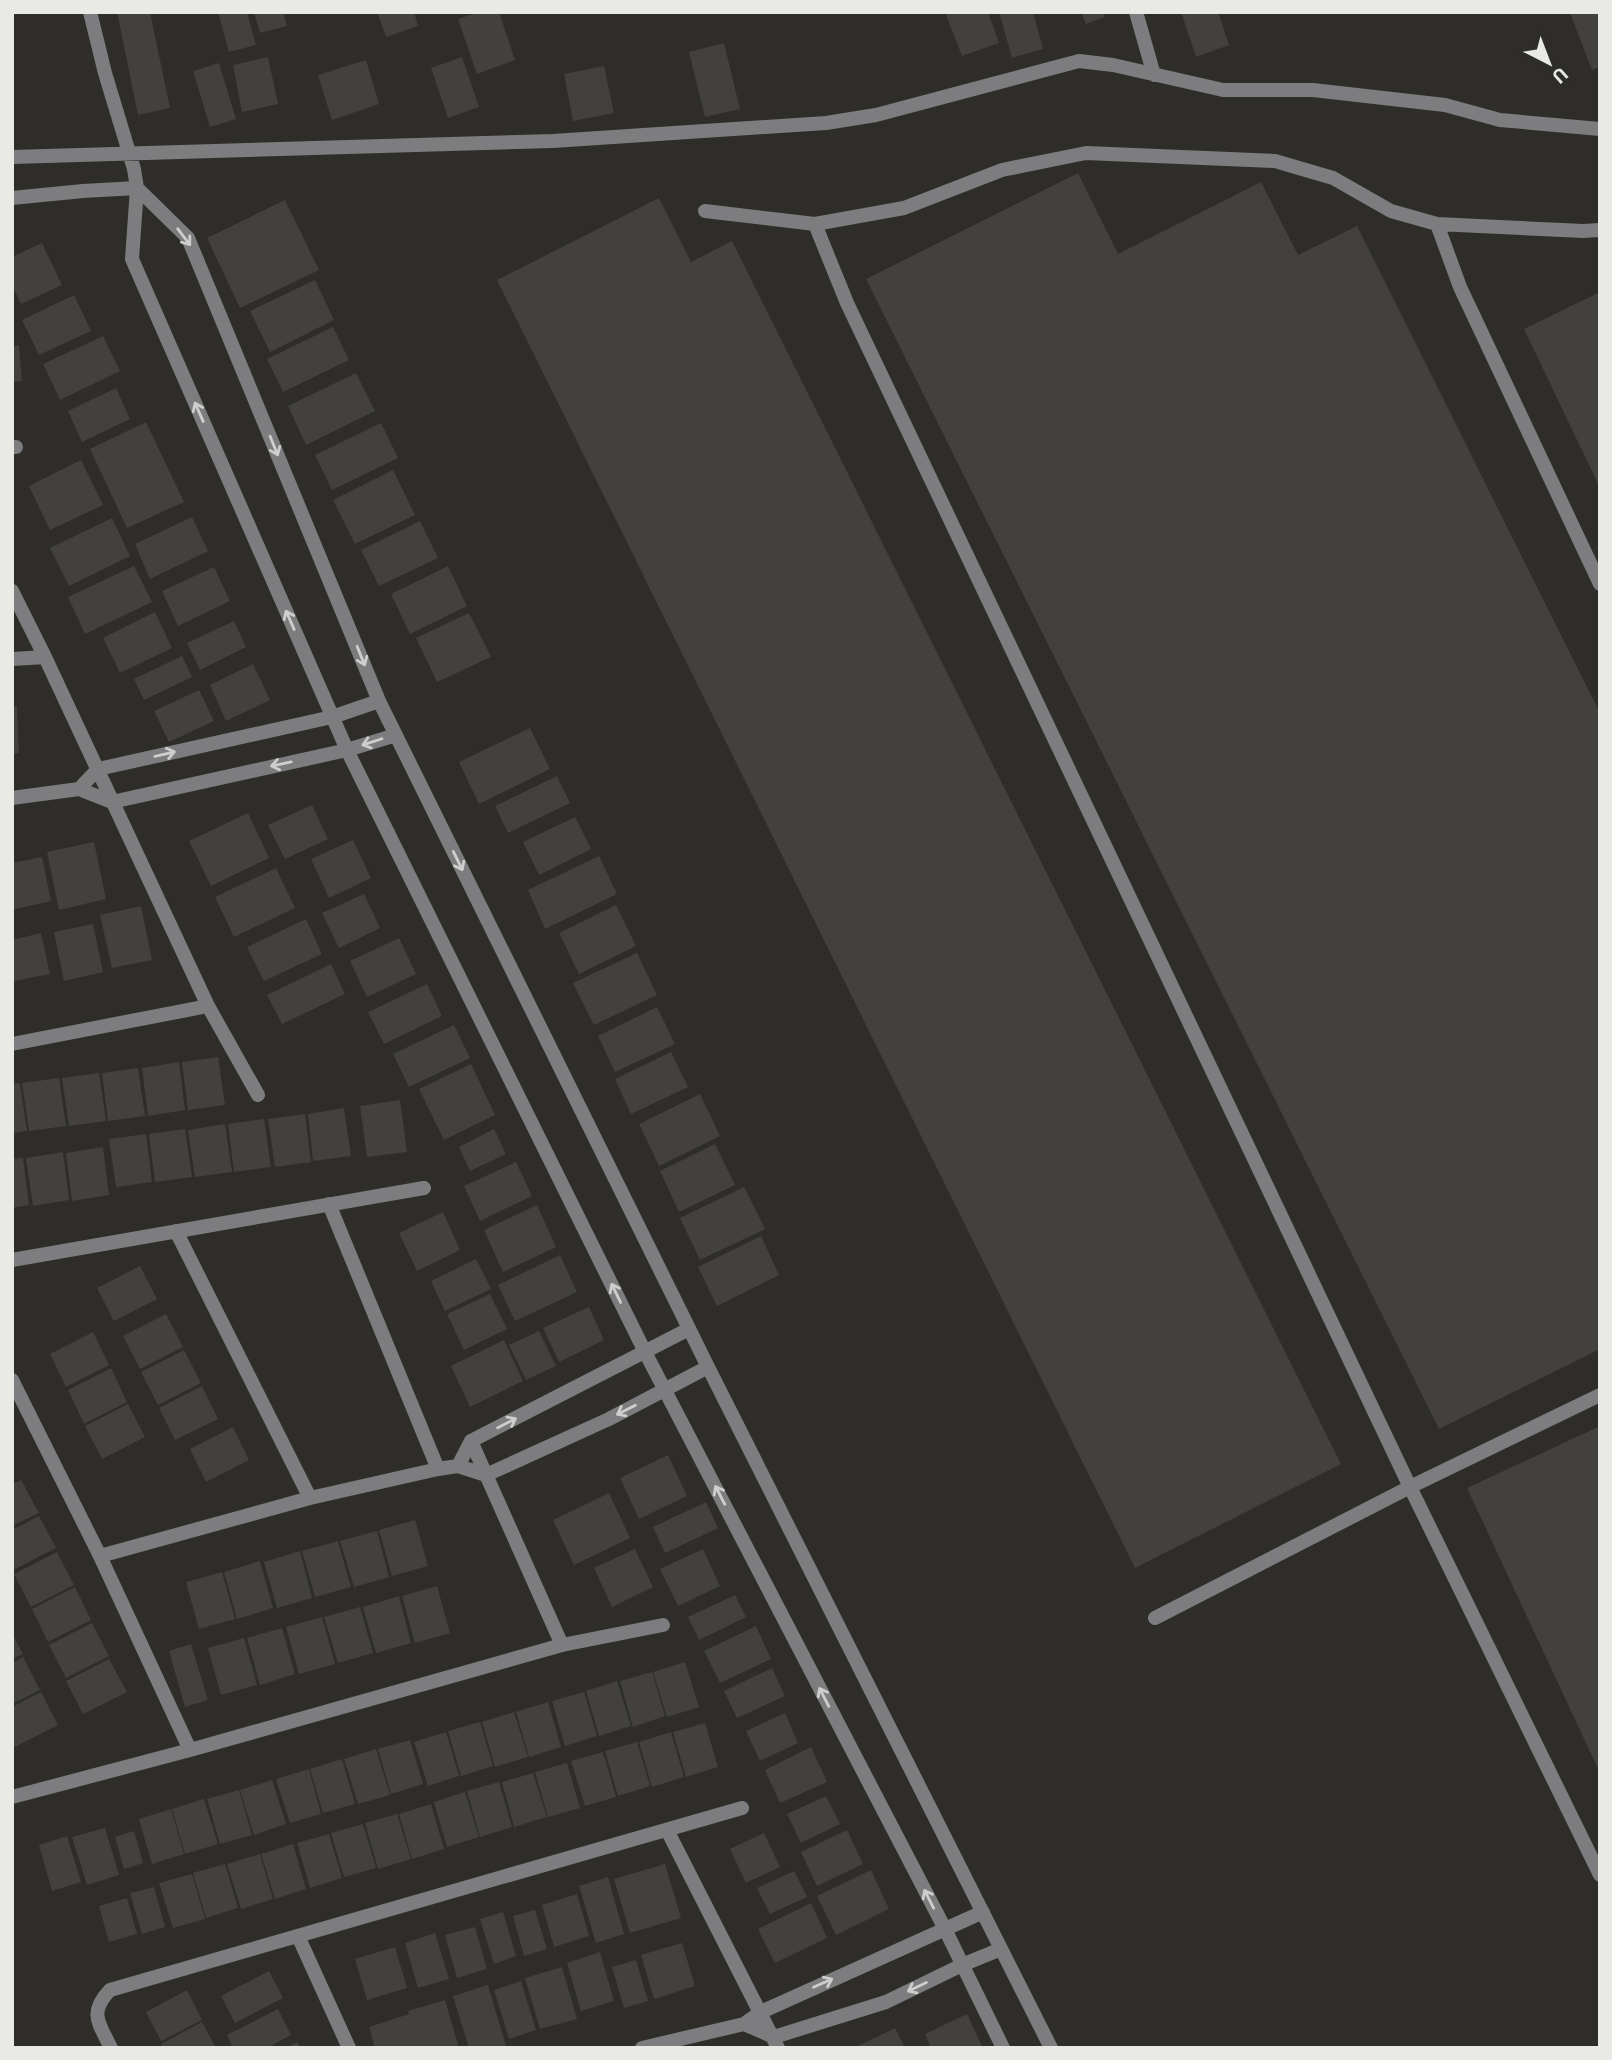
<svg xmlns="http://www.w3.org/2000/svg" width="1612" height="2060" viewBox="0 0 1612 2060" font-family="Roboto,sans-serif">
<rect width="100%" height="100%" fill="#2e2d29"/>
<path fill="#42413d" d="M117,12H150L170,108L138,115Z
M218,12H247L256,45L229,52Z
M254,12H283L287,26L260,33Z
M377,12H414L418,26L386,37Z
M479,12H499L515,60L477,74L458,19Z
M945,12H988L999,43L962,56Z
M999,12H1033L1043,49L1012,58Z
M1081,12H1103L1104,17L1086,24Z
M1181,12H1218L1229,45L1196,57Z
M1600,12V67L1592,70L1570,13Z
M724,43L740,109L705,117L689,52Z
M268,57L278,104L242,112L233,65Z
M462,57L479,107L448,118L431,68Z
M366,60L379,104L332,120L318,75Z
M219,63L236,119L210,127L193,71Z
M604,66L614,113L573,121L564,74Z
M1078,173L1118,254L1261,182L1298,255L1357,226L1600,713V1349L1439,1429L866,279Z
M659,198L691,262L732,241L1341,1464L1135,1568L497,280Z
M285,200L319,270L240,308L207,238Z
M42,243L62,285L21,304L12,285V257Z
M315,280L334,320L270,352L250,311Z
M1600,292V488L1524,329Z
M74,295L91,331L39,355L22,320Z
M333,327L349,360L283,392L267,359Z
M103,336L120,371L60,400L43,364Z
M12,346H19L22,381L12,382Z
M356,373L375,411L306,445L288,406Z
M116,388L130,419L82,442L68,411Z
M146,422L184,502L127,528L90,449Z
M381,423L398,458L332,490L315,455Z
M81,460L103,505L50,530L29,486Z
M393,470L415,515L355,544L333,500Z
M192,517L208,551L150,579L135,544Z
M112,518L130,556L69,586L50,548Z
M420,521L438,558L379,586L361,550Z
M134,566L152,602L85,634L68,597Z
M448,566L467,606L410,634L391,594Z
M214,567L230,601L178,626L162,591Z
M155,612L172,648L120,673L103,638Z
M469,613L491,657L437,682L416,638Z
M234,621L246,647L200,670L187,643Z
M182,656L192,677L144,700L134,679Z
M253,664L270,700L226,721L210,685Z
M199,690L214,721L169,742L154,711Z
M17,706L19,753L12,754V707Z
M530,728L550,769L479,804L459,762Z
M557,776L570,803L508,833L495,806Z
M312,805L328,839L285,859L268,825Z
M248,813L269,858L211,886L189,841Z
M575,817L591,849L539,875L523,842Z
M353,840L371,878L329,898L311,859Z
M94,842L106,899L59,910L47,852Z
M599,856L617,894L545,929L528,890Z
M42,857L51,901L12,910V863Z
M276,868L295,908L234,937L215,897Z
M364,894L380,928L339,948L322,913Z
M616,905L636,946L579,974L559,933Z
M141,906L152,960L112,968L100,915Z
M306,919L322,954L264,981L247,947Z
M93,924L103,972L64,981L54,932Z
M41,933L50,974L14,981L12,940Z
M399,938L416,974L367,997L350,961Z
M637,953L657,995L594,1025L573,983Z
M331,964L345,994L282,1024L267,995Z
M427,984L442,1016L384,1044L368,1012Z
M657,1007L675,1044L615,1072L598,1036Z
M454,1025L470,1058L409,1087L393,1054Z
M671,1052L688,1087L631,1114L615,1079Z
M218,1057L225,1105L188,1110L182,1062Z
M179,1062L185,1110L148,1116L142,1068Z
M471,1064L495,1115L444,1140L419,1089Z
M138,1068L145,1116L108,1121L102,1073Z
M99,1073L106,1121L69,1126L62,1078Z
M59,1078L66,1126L29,1131L22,1083Z
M20,1083L27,1131L12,1133V1084Z
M700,1094L720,1136L659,1166L639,1124Z
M400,1100L407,1152L367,1157L360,1106Z
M344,1108L351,1156L313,1161L308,1114Z
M305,1114L311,1162L275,1167L268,1119Z
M264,1119L271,1167L234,1172L228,1124Z
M225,1124L232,1172L195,1177L188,1130Z
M185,1129L192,1177L155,1182L149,1134Z
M494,1129L506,1154L470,1171L459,1147Z
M146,1134L152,1182L116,1187L109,1139Z
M715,1144L735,1185L679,1212L660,1171Z
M103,1147L109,1195L72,1201L66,1153Z
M63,1152L69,1200L33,1206L26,1158Z
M23,1158L29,1205L12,1208V1159Z
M516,1162L532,1196L480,1221L464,1186Z
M744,1187L765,1229L700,1260L680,1218Z
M537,1205L556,1247L503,1272L484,1230Z
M443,1212L460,1250L417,1271L399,1233Z
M761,1236L779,1275L717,1306L698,1267Z
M560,1255L577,1292L515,1321L498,1285Z
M476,1259L491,1289L445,1311L431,1281Z
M140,1266L157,1299L114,1321L97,1288Z
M490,1294L507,1329L464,1350L447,1314Z
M589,1307L604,1340L559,1362L543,1328Z
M166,1314L183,1347L140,1369L123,1336Z
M539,1331L556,1366L526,1380L509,1345Z
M93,1332L109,1365L66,1387L50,1354Z
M504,1340L523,1381L470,1407L451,1366Z
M184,1350L201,1383L158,1405L141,1372Z
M111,1368L127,1402L84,1424L68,1390Z
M202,1386L218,1419L175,1440L159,1408Z
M128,1404L145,1437L102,1459L85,1426Z
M1600,1426V1773L1467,1488Z
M233,1427L249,1460L206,1482L190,1449Z
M668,1455L687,1496L639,1519L620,1478Z
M21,1480L39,1513L12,1526V1484Z
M609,1493L630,1538L574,1565L553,1520Z
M706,1502L718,1528L665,1553L653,1527Z
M39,1516L56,1548L13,1570L12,1530Z
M415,1520L428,1566L392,1576L379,1530Z
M377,1531L389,1577L354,1587L340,1541Z
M338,1541L351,1587L315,1597L302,1551Z
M635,1549L653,1587L612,1607L594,1568Z
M703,1549L720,1586L678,1606L660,1569Z
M300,1551L312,1598L277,1608L264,1562Z
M57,1552L74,1585L31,1607L14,1574Z
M260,1561L273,1608L237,1619L224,1572Z
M222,1572L235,1619L199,1629L186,1582Z
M437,1586L450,1633L415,1643L402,1596Z
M75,1587L91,1620L48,1642L32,1609Z
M735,1595L746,1617L699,1640L688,1617Z
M399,1596L411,1643L376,1653L363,1607Z
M360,1607L373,1653L338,1663L324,1617Z
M322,1617L335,1664L299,1674L286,1627Z
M92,1623L109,1656L66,1678L49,1645Z
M756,1626L771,1659L720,1683L704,1651Z
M282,1628L295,1674L260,1685L247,1638Z
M12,1633L23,1654L12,1659Z
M244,1638L257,1685L221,1695L208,1648Z
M191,1644L208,1700L185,1707L169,1651Z
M23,1657L40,1690L12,1704V1663Z
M109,1659L127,1692L83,1714L66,1681Z
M685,1662L699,1707L667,1717L653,1672Z
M772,1668L785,1696L737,1718L724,1691Z
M652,1672L665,1716L633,1727L620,1681Z
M617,1681L631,1726L599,1736L586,1691Z
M41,1692L58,1725L15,1747L12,1742V1707Z
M584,1692L597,1736L565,1746L552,1701Z
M548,1702L561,1747L529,1757L516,1712Z
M514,1712L528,1757L495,1767L482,1722Z
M785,1713L798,1743L760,1761L746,1731Z
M480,1722L493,1766L461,1776L448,1731Z
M705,1723L718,1767L686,1777L673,1732Z
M446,1732L459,1776L428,1786L414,1742Z
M671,1732L684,1777L652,1787L639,1742Z
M410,1740L423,1784L391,1794L378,1749Z
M637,1742L650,1786L618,1796L605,1751Z
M811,1747L827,1782L780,1803L765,1770Z
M376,1749L390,1795L358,1804L344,1759Z
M603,1752L616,1797L585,1806L571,1761Z
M342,1759L355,1804L323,1813L310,1769Z
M567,1763L580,1808L548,1817L535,1772Z
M309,1769L321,1814L290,1823L276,1779Z
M533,1773L547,1817L514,1827L502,1782Z
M272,1780L286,1824L254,1835L240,1790Z
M499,1782L512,1827L480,1837L467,1791Z
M239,1790L252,1835L220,1844L207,1799Z
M465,1792L479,1837L447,1847L434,1802Z
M826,1796L840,1824L801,1843L787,1814Z
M204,1799L218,1844L185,1854L172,1809Z
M431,1804L444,1849L412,1859L399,1814Z
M171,1809L184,1854L152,1864L139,1819Z
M397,1814L411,1859L378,1869L365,1823Z
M363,1824L376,1868L344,1877L331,1833Z
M105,1828L119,1875L87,1885L72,1837Z
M847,1830L863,1864L817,1886L801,1852Z
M134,1831L143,1863L124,1869L115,1837Z
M764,1833L780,1867L746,1883L730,1849Z
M329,1834L342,1878L310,1888L297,1843Z
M67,1836L81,1882L52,1891L39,1845Z
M293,1844L306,1889L275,1899L261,1854Z
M260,1854L273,1899L241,1909L227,1864Z
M225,1864L238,1908L206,1918L193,1873Z
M665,1864L681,1918L630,1933L614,1879Z
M871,1870L889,1909L836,1935L817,1896Z
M794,1871L807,1897L770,1914L757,1888Z
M192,1874L205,1919L173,1928L159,1883Z
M608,1877L624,1934L596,1943L579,1886Z
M154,1887L165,1927L142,1934L130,1893Z
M577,1894L589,1936L554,1947L542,1905Z
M127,1898L137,1934L109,1942L99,1906Z
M811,1903L827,1938L775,1963L758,1929Z
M535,1910L547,1949L524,1956L513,1916Z
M503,1912L516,1956L494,1964L480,1919Z
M475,1927L487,1969L457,1978L445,1935Z
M435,1933L449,1979L418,1988L405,1943Z
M682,1943L695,1986L654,1999L641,1955Z
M395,1947L407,1988L367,2000L355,1959Z
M600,1952L614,2001L581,2011L567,1963Z
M636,1960L648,2001L624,2008L612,1967Z
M562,1967L577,2019L540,2029L525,1978Z
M269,1971L283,1998L235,2023L221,1996Z
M521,1981L536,2030L509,2039L494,1990Z
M488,1985L506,2046L501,2048H469L453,1996Z
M187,1990L202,2020L161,2041L146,2012Z
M445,2000L459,2048H375L369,2027L409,2014L408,2011Z
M278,2009L291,2035L267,2048H233L227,2035Z
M967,2014L983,2048H931L925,2034Z
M202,2022L216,2048H163L161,2044Z
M895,2028L905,2048H854Z
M297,2042L300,2048H285Z"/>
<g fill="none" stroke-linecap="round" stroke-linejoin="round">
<path stroke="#7d7d7f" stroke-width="14" d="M705,211L815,224L904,208L1002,170L1086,153L1275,161L1333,178L1391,211L1437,224L1583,231L1600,230
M815,224L847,303L1410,1487L1600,1875
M1437,224L1460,287L1600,584
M1155,1618L1410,1487L1600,1395"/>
<path stroke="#7d7d7f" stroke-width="14" d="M90,12L105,73L134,169L137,188L132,259L347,750L645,1352L945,1929L1003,2048
M1136,12L1154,75
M12,157L553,141L826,123L876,115L1079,61L1113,65L1223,90H1313L1445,105L1500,120L1600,129
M12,198L83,191L137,188L188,238L379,701L708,1367L1051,2048
M12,447H16
M12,591L45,657L208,1006L258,1095
M12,659L45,657
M79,789L98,769L332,717L379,701
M12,798L79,789L112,802L347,750L396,735
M12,1044L208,1006
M329,1204L438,1469
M176,1231L310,1498
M12,1260L424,1188
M12,1380L100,1556L190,1750
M471,1441L562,1645
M458,1466L471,1441L689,1329
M100,1556L310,1498L438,1469L458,1466L486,1475L609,1419L708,1367
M12,1797L190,1750L562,1645L663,1625
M667,1830L778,2048
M298,1936L349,2048
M744,2024L774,2037L886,2002L962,1965L1001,1949
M111,2048C99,2023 88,2013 110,1990L742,1808
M642,2048L744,2024L761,2012L983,1912"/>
</g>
<defs><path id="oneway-shaft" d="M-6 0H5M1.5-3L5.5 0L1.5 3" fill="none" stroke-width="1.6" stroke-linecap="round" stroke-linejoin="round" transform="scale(1.75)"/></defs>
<g stroke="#cececc">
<use href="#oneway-shaft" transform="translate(184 237) rotate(53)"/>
<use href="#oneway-shaft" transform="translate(199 412) rotate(-114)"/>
<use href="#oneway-shaft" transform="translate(274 446) rotate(68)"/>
<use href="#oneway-shaft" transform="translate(290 620) rotate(-114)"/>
<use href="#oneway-shaft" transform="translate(361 656) rotate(68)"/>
<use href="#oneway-shaft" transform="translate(372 742) rotate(162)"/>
<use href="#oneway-shaft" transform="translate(165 754) rotate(-13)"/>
<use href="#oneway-shaft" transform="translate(281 764) rotate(168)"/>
<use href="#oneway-shaft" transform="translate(458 861) rotate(64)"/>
<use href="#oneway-shaft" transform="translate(616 1293) rotate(-116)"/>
<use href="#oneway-shaft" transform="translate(626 1410) rotate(153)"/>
<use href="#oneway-shaft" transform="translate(507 1423) rotate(-27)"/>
<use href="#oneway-shaft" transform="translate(720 1495) rotate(-117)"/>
<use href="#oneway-shaft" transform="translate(824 1697) rotate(-117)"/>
<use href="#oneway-shaft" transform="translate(929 1899) rotate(-117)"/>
<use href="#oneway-shaft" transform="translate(823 1983) rotate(-24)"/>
<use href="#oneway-shaft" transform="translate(917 1987) rotate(154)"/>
</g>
<rect width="1612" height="2060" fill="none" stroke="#e9e9e6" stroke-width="28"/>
<g transform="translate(1549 63) rotate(138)" stroke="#2e2d29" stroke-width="5" paint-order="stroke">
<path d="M0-5L12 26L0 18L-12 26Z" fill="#e9e9e6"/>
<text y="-10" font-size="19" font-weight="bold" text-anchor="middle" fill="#e9e9e6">U</text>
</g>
</svg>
